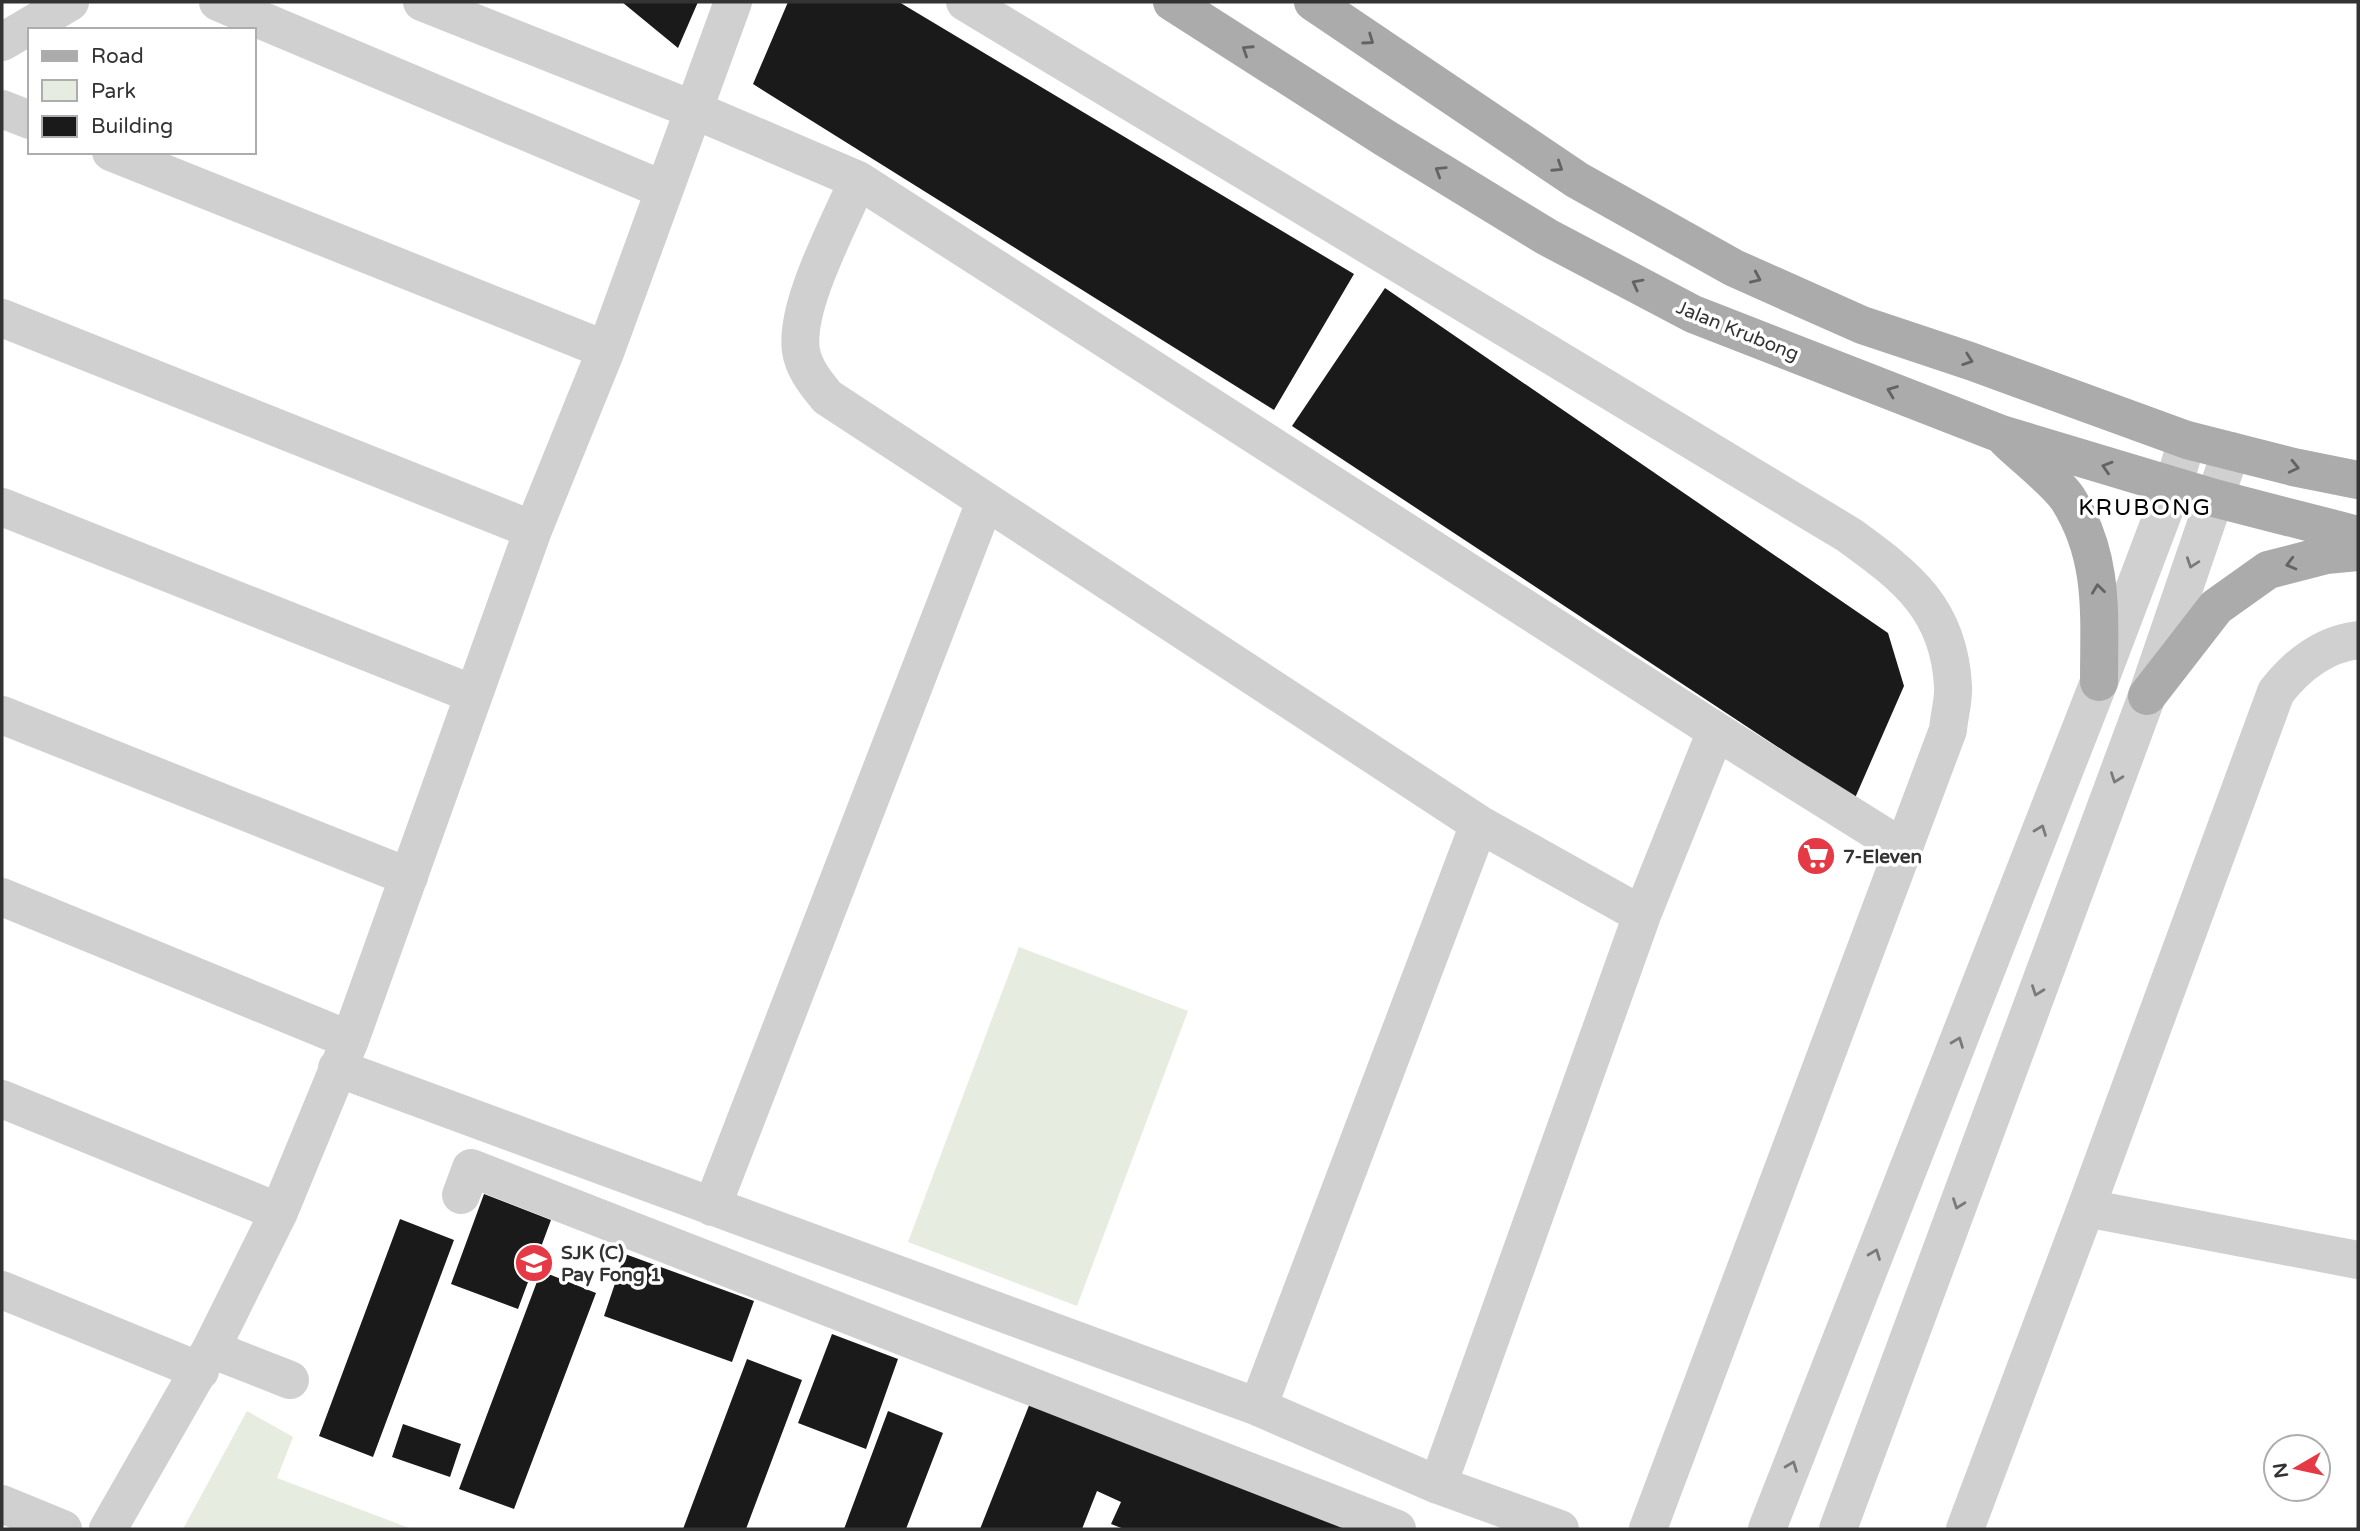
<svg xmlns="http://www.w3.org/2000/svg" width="2360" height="1531" viewBox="0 0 2360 1531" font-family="'Varela Round',sans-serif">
<rect width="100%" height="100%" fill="#fff"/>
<path fill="#e6ecdf" d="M1019,947L1188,1011L1077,1306L908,1242Z
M247,1411L293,1437L277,1478L412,1529H183Z"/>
<path fill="#1a1a1a" d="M622,2H698L678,48Z
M788,2H899L1354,274L1274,410L753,84Z
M1385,288L1888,633L1904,686L1855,798L1292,426Z
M484,1194L551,1220L518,1309L451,1284Z
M400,1219L454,1240L373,1457L319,1436Z
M625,1254L754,1301L732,1362L604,1316Z
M541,1271L596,1293L514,1509L459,1489Z
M832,1334L898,1359L866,1449L798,1423Z
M747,1359L802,1380L746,1529H683Z
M1030,1403L1347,1529H1124L1111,1524L1121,1502L1097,1491L1082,1529H980Z
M888,1411L943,1433L906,1529H844Z
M403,1424L461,1444L450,1477L392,1457Z"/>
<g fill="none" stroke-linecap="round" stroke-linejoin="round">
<path stroke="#d0d0d0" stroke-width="38" d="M218,2L664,190
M422,2L694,110L858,180L1716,731L1903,848
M965,2L1849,535C1907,577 1949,609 1953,686C1954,700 1949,716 1948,730L1648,1529
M2,42L70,2
M2,109L30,120
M111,152L606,350
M858,180C840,223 794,306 801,351C804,369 816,383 827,397L1479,824L1642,915
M2,318L533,530
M2,507L473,694
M2,715L409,877
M2,897L350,1040
M337,1068L1258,1407L1438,1485L1560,1529
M2,1099L279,1212
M461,1195L471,1168L1397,1529
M712,1207L985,502
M2086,1208L2358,1260
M2,1290L200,1371
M211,1349L290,1380
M1258,1407L1479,824
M1438,1485L1642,915L1716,731
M2,1504L63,1529
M108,1529L211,1349L279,1212L350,1040L533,530L606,350L733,2
M1767,1529L2099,682L2173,487L2187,440
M1838,1529L2147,696L2231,451
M1965,1529L2086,1208L2276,692C2297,665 2324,644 2358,640"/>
<path stroke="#ababab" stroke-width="38" d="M1172,2L1385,138L1547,237L1693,314L2001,434L2214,498L2358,535
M1313,2L1577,180L1734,268L1862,325L1970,361L2187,440L2293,467L2358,480
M2006,439C2022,455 2057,482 2068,499C2105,558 2099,615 2099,682
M2147,696L2216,607L2268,570L2326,555L2358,552"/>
</g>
<defs><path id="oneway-chevron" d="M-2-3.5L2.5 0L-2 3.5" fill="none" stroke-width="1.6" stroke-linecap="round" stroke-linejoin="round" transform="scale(1.75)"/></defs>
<g stroke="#636363">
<use href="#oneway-chevron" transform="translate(1369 40) rotate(35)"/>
<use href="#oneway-chevron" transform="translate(1247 50) rotate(-147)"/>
<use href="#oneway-chevron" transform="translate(1558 167) rotate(33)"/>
<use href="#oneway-chevron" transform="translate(1440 171) rotate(-148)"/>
<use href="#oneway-chevron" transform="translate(1756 278) rotate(24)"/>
<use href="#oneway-chevron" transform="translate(1637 284) rotate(-152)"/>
<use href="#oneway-chevron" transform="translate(1968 360) rotate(19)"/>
<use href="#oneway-chevron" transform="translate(1892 391) rotate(-159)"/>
<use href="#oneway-chevron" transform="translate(2107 467) rotate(-163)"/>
<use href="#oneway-chevron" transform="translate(2294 467) rotate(13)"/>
<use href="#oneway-chevron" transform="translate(2291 564) rotate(165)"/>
<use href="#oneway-chevron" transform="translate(2098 589) rotate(-97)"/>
</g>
<g stroke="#7a7a7a">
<use href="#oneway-chevron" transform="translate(2192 563) rotate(109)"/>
<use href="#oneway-chevron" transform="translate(2116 778) rotate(110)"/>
<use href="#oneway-chevron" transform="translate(2041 830) rotate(-69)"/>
<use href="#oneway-chevron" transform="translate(2037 991) rotate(110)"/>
<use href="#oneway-chevron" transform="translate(1958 1042) rotate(-69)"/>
<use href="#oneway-chevron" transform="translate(1958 1204) rotate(110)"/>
<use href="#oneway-chevron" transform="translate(1875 1254) rotate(-69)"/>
<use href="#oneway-chevron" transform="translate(1792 1466) rotate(-69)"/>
</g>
<defs>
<g id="supermarket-disc" transform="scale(2.0125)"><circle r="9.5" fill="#e63946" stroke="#fff"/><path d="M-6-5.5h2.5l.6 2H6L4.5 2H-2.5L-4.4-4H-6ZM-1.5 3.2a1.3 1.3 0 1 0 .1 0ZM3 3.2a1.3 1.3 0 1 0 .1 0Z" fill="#fff"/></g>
<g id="school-disc" transform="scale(2.0125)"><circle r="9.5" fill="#e63946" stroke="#fff"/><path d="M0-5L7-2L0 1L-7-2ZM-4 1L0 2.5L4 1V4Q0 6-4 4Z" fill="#fff"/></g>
</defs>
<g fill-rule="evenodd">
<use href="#supermarket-disc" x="1816" y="856"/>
<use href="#school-disc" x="534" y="1263"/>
</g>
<g text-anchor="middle" stroke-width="7" stroke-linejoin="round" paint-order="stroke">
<g font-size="19" fill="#333" stroke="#fff">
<text transform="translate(1738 330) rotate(22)" y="7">Jalan Krubong</text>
</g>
<g font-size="19" font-weight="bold" fill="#333" stroke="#fff" text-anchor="start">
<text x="1843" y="863">7-Eleven</text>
<text x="561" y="1259">SJK (C)<tspan x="561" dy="22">Pay Fong 1</tspan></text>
</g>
<g font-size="23" letter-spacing="2" fill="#000" stroke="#fff">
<text x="2145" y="515">KRUBONG</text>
</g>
</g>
<rect width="2360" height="1531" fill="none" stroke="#333333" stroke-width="7"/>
<rect x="28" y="28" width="228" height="126" fill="#ffffff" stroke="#adadad" stroke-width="2"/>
<rect x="42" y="51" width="35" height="10" fill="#ababab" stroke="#adadad" stroke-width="2"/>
<text x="91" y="63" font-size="21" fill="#333333">Road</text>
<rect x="42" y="80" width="35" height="21" fill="#e6ecdf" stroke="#adadad" stroke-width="2"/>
<text x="91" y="98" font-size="21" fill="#333333">Park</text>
<rect x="42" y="116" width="35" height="21" fill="#1a1a1a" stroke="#adadad" stroke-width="2"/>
<text x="91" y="133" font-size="21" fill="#333333">Building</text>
<g transform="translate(2297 1468) rotate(261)"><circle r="33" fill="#ffffff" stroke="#adadad" stroke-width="2"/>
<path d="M0-5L12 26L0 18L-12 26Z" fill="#e63946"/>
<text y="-10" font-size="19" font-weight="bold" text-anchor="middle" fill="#333333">N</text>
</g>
</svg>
